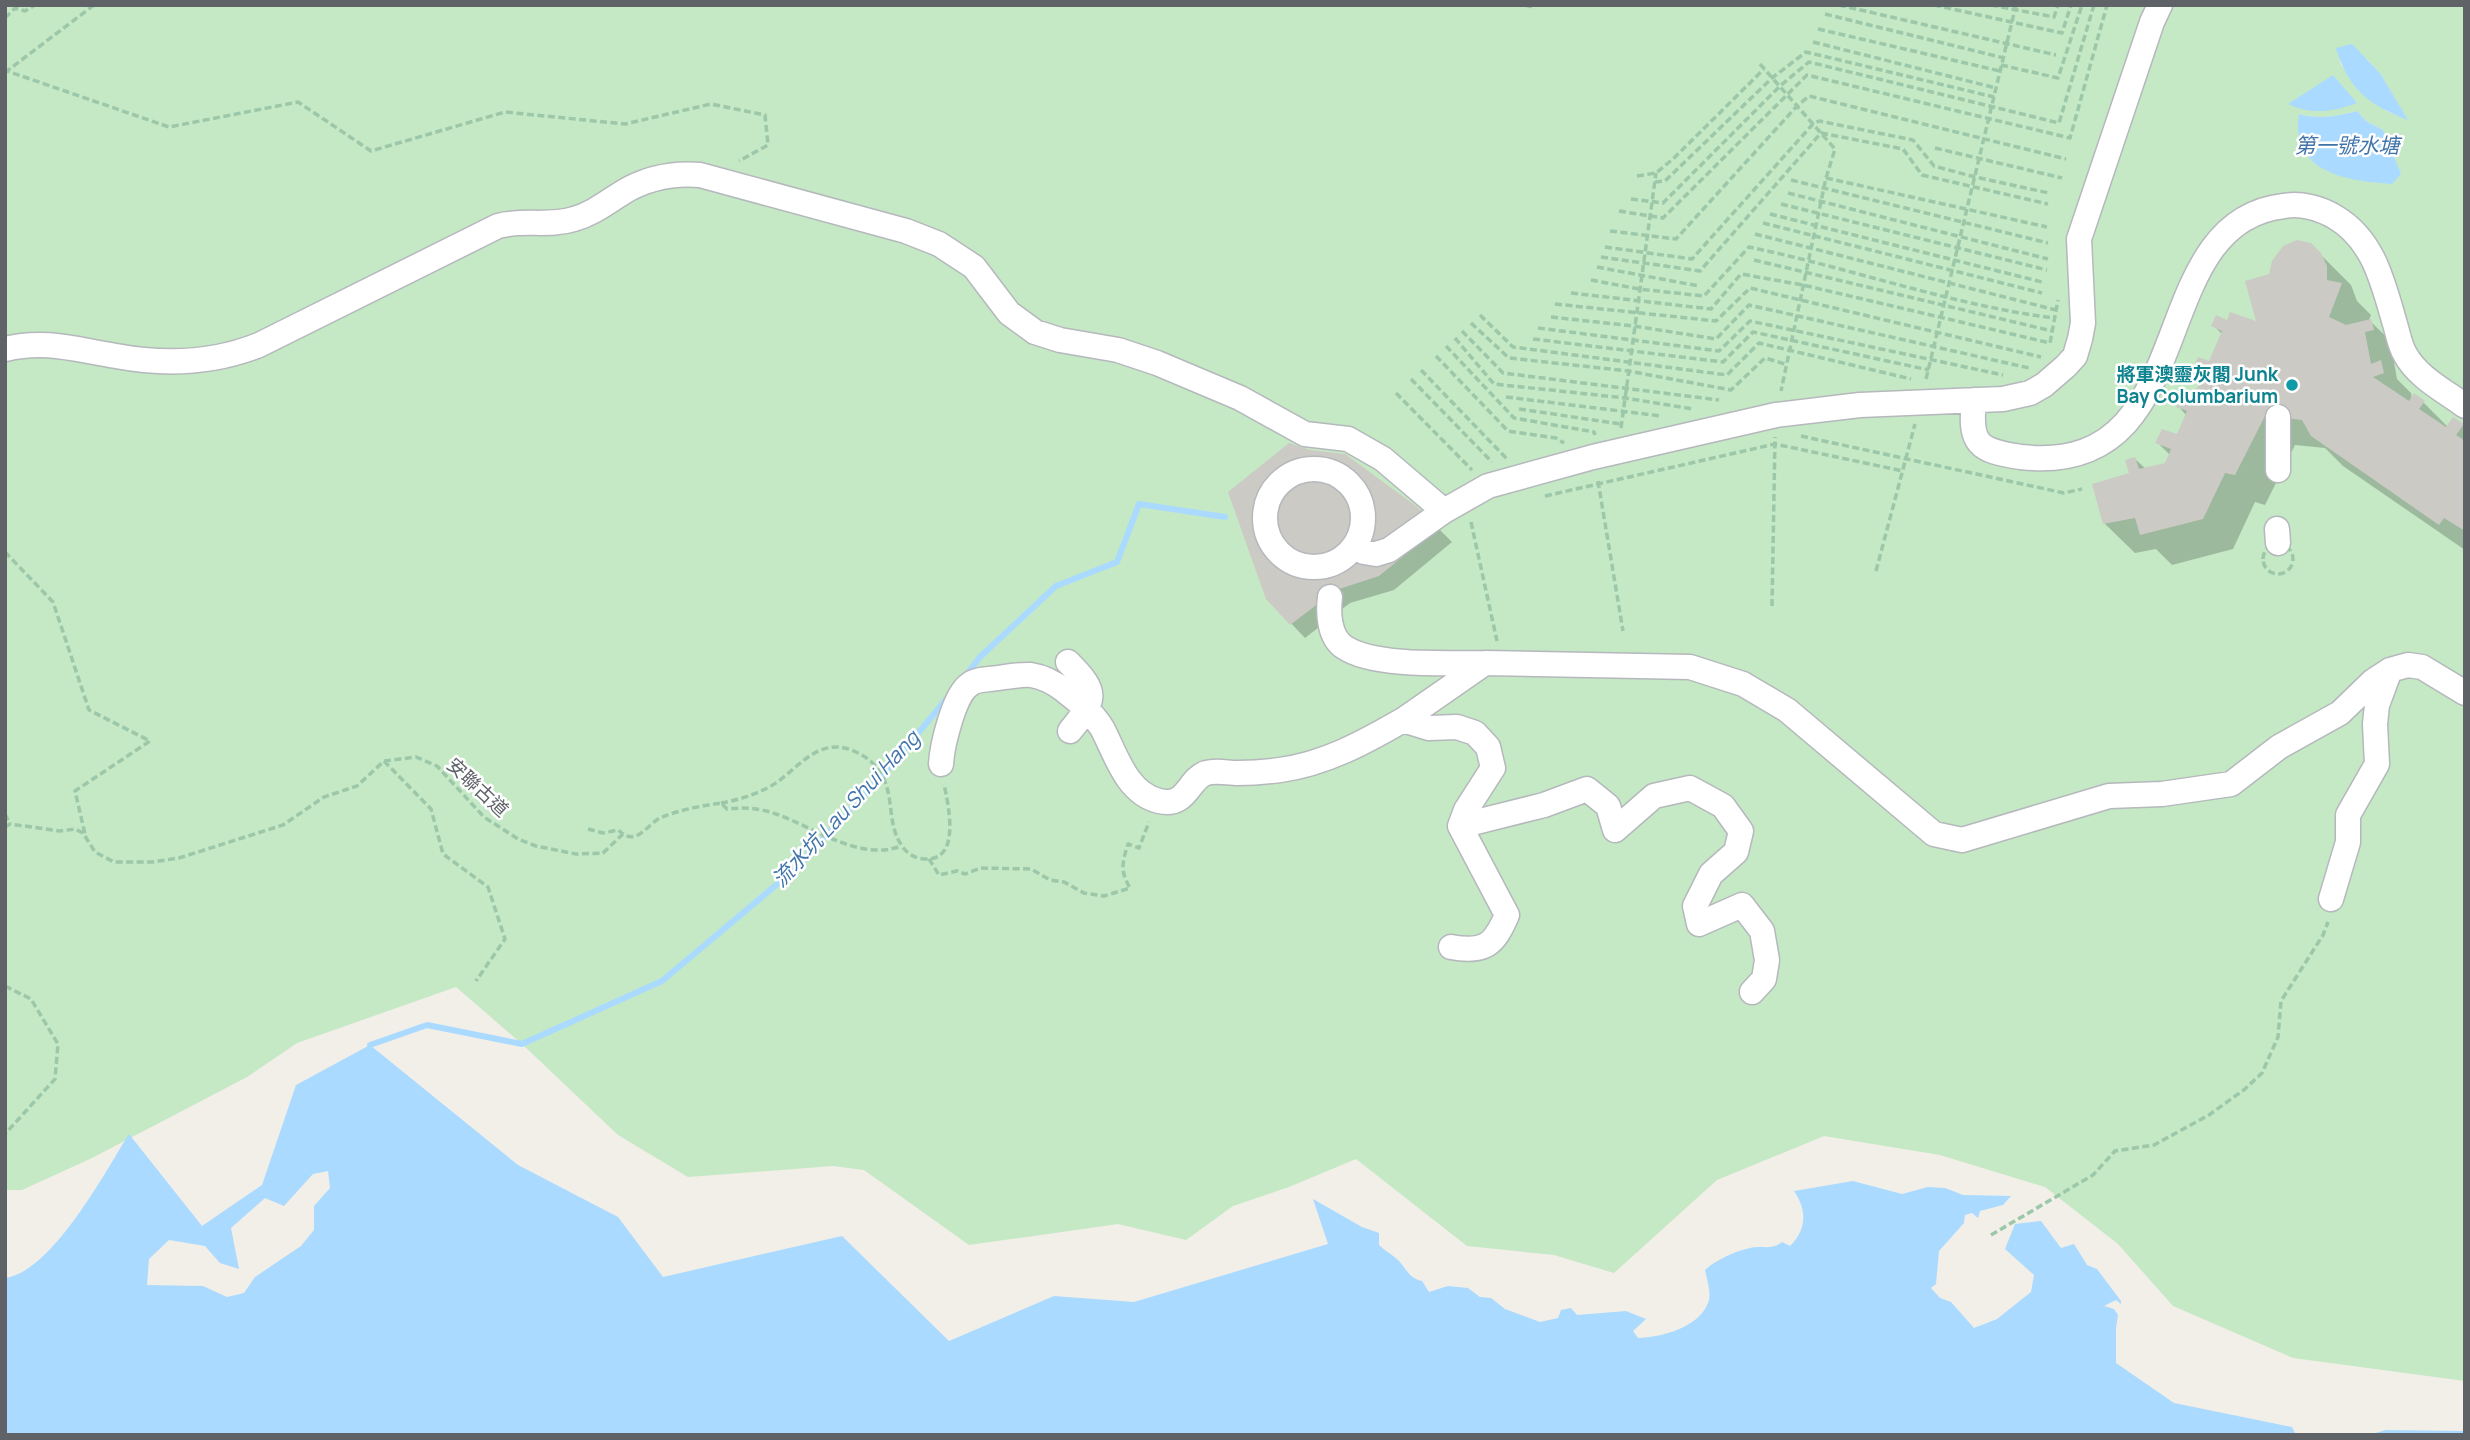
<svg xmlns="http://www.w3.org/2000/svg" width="2470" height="1440" viewBox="0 0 2470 1440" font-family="Manrope,'Noto Sans TC',sans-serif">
<rect width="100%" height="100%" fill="#f1efe8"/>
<path fill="#c5e8c5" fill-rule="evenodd" d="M5,5H2465V1381L2293,1358L2173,1306L2118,1244L2045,1187L1940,1155L1824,1136L1717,1180L1614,1273L1554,1255L1467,1246L1356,1159L1289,1187L1233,1206L1186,1240L1118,1224L969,1245L864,1170L833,1166L688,1177L618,1135L522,1044L456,987L297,1043L247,1077L92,1158L22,1190H5ZM2337,48L2367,59L2380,73L2407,119L2386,111L2341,65ZM2357,111L2366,121L2383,130L2329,172C2300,154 2302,147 2299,114C2319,120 2337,116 2357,111Z"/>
<path fill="#aadaff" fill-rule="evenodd" d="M2352,44L2380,73L2408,120C2369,105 2348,89 2336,48Z
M2333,75L2357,103C2333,112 2312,115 2288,104Z
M2357,111L2366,121L2383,130L2401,174L2392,184C2347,181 2290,173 2299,114C2319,120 2337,116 2357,111Z
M370,1045L518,1165L618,1217L663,1277L842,1236L949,1341L1054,1296L1134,1302L1328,1244L1313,1199L1362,1227L1379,1233V1245C1385,1251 1393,1255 1399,1261C1407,1270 1409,1278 1422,1281L1429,1292L1448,1286L1468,1288L1480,1297L1491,1298L1505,1309L1540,1322L1558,1318L1561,1310L1571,1308L1577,1315L1626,1311L1646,1319L1633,1331L1638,1338C1662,1337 1698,1328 1708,1303C1712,1294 1707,1280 1705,1270C1716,1260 1735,1251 1750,1248C1762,1245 1771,1251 1782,1242L1790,1246C1807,1229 1807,1210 1794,1191L1853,1181L1902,1194L1928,1187L1945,1188L1963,1195L2011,1196L2003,1205L1980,1211L1978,1218L1972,1213L1965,1215L1964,1223L1939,1251L1936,1284L1931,1288L1940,1298L1951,1302L1974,1328L1997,1319L2031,1292L2034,1275L2005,1249L2015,1224L2041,1221L2061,1248L2074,1244L2087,1265L2097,1269L2121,1301V1304L2116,1300L2104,1306L2114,1309L2118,1315L2116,1328V1363L2174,1403L2292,1427L2296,1435H5V1278C52,1272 105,1172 129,1134L202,1226L262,1185L296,1085ZM328,1171L330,1188L314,1206V1230L301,1246L255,1277L244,1293L227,1297L203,1286L147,1285L149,1259L169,1240L205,1246L220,1263L239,1269L231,1228L265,1198L284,1206L313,1174Z
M2386,1430L2465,1431V1435H2368Z"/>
<path fill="#0003" d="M2310,244L2351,285L2357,301L2371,315L2369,320L2401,351L2403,360L2394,362L2397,379L2411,393L2412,399L2424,403L2448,427L2463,426L2465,428V550L2343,466L2325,448L2295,445L2265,505L2255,502L2233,549L2172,565L2156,549L2135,553L2104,523L2131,474L2135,459L2146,469L2166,464L2170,455L2158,443L2178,436L2187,416L2178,406L2193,402L2204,378L2195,369L2210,363L2223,335L2214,326L2228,322L2258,323L2270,275Z
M1438,528L1452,542L1394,590L1350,603L1305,638L1267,598Z"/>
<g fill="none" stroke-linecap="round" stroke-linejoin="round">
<path stroke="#aadaff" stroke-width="6" d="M966,675L980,657L1056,586L1117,562L1139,504L1225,517
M370,1045L427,1025L522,1044L662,981L794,870L891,766L948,697"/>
</g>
<path fill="#cccac5" d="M2297,240L2311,243L2321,253L2327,266V280L2342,283L2329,317L2346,325L2371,319L2374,330L2365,332L2371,364L2381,360L2384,373L2373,377L2409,401L2414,393L2425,401L2419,409L2446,427L2453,417L2464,424L2456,435L2465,441V531L2444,518L2439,525L2311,436L2302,420L2265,416L2235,475L2225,473L2203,519L2140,535L2135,518L2103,524L2092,484L2129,473L2125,460L2135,457L2139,469L2165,463L2171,449L2155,443L2162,429L2177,434L2187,411L2176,407L2181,395L2192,399L2204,374L2193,369L2198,357L2209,361L2222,331L2211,326L2216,315L2227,320L2230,312L2256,321L2245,281L2269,274L2272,261L2283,246Z
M1289,443L1310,450L1345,454L1416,506L1439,527L1379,576L1336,590L1290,625L1266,599L1228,492Z"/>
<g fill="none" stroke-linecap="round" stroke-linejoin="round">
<g stroke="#b5b8bc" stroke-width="27">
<path id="minor" d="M5,349C47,339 76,350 116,356C164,365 214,363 259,345L498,226C523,219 549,227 574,219C592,214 606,203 622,193C646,178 672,173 700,175L906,231L939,244L974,267L1009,313L1035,332L1060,340L1118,350L1157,363L1240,398L1305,434L1348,439L1383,459L1444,511
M1974,400C1969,444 1978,451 2021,457C2206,478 2140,222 2284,206C2301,203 2320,208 2335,217C2374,240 2383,283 2395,324C2398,334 2400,346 2405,354C2417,377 2445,391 2465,406
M1265 518a49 49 0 1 1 98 0a49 49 0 1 1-98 0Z
M2278,470V417
M2277,529L2278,543
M1355,546L1364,552L1376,554L1389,550L1444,511L1488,486L1593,457L1776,415L1860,405L2003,399L2030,393L2044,385L2066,366L2075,356L2080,339L2083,323L2079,239L2152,22L2160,5
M1330,597C1328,613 1329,637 1344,647C1373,667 1449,663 1485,663L1403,720L1429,728L1457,727L1475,733L1488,747L1493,768L1466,810L1460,826L1544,805L1587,789L1608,806L1615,830L1654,796L1690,788L1723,806L1741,831L1736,852L1711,874L1695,906L1699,924L1742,905L1762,931L1767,960L1764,979L1752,992
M1068,662C1099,693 1096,699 1070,731
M1485,663L1690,667L1743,684L1787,710L1934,834L1962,840L2109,796L2162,794L2231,784L2279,747L2340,713L2373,681L2390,670L2408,665L2422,667L2465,693
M941,764C942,746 954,695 969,685C974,680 982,680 989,679C1002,678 1018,674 1031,675C1044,677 1055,683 1065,691C1079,702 1092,712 1102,728C1116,754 1126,793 1159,801C1187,808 1188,779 1206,773C1217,770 1227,773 1238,773C1252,773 1266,772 1280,770C1325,764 1365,742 1403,720
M2331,899L2348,842V815L2377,764L2375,724L2377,705L2390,670
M1451,947C1485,953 1494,945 1507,915L1460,826"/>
</g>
<path stroke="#9cc7a9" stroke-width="3.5" stroke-dasharray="7 3.5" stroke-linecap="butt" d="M94,5L7,71L169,127L298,102L371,151L505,112L625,124L711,104L765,115L768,145L739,161
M1525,5L1532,7L1534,5
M1839,5L2056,55
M1934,5L2062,33L2071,5
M1991,5L2054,17L2058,5
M2046,5H2048
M1825,14L2004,58
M5,18L15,8L25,11L35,5
M1818,29L2000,71
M1813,42L1996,88
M1760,64L1835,149L1826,178L1781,391
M2001,65L2058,78L2082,5
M1935,148L2062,178
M1637,176L1656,173L1673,159L1764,69
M1826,178L2047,227
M1791,180L2048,243
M1655,182L1665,181L1772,78L1806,52L1994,97
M1788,193L2048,259
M1631,199L1663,203L1780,86L1809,62L2059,123L2094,5
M1781,204L2047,270
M1619,211L1663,218L1807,75L2070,138L2107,5
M1770,214L2042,282
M1763,223L2042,293
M1610,231L1676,239L1797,106L1809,96L2066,159
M1755,234L2056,310
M1605,247L1692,259L1813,124L1819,121L1913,140L1934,166L1975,177L2049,193
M1601,257L1700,271L1821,133L1903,149L1922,175L2048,204
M1754,260L2052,331
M1597,267L1699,286
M1591,280L1639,289L1704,296L1749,247C1851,268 1951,305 2054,318
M1571,293L1711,309L1741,274L1803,285L2050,343L2058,300
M1555,304L1716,321L1750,288L2041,357
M1480,315L1513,347L1727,375L1759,343L1911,379
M1551,317L1634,326L1716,339L1749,305L2029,368
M1471,323L1509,358L1628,371L1731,390L1765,358L1785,364
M1538,328L1719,351L1750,321L2003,375
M1462,331L1503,373L1719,400
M1455,338L1494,384L1625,398L1693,409
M1533,339L1723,362L1753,332L1929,370
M1446,346L1514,418L1594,432L1595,435
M1436,356L1508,431L1556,438L1564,443
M1421,370L1507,459
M1411,379L1492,462
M1926,379L2016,5
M1396,393L1472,470
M1506,397L1661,416
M1519,409L1621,424
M1621,428L1656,173
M1801,436L2064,493L2082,489
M1598,481L1623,631
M1545,496L1775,444L1903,471
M1471,522L1497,641
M2263 559a15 15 0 1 1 30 0a15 15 0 1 1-30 0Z
M5,552L53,602L89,710L150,741L75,791L85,834
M1876,571L1915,424
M1772,606L1775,437
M384,761L431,809L443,854L488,887L505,939L476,981
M721,803C738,800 755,795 771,786C794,773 809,746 839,747C849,748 860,753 868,759C900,785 883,819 902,846C907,854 915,858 924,859C962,862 948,804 944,784
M5,814L10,824
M5,827L10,824L60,831L75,829L83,833L95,852L114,862H152L179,858L283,825L324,797L357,786L384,761L416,757L437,766L484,817L518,839L536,846L576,854L603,853L623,834C638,844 648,824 660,818C678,810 701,806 721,803L727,809C744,807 760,808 776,814C814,827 860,862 901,846
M588,829L603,833L618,830L623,834
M929,859L939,875L957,871L965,874L981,868L1031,869L1050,880L1064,882L1084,893L1104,896L1130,888C1120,871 1122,863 1128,844L1139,848L1149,822
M5,986L31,999L58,1044L55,1079L5,1134
M1991,1235L2093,1175L2115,1151L2154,1145L2209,1115L2245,1089L2262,1073L2278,1037L2281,1001L2323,935L2328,922"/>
<use href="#minor" stroke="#fff" stroke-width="24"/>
</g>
<circle fill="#0f9aa8" stroke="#fff" stroke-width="2.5" cx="2292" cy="385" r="7"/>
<g text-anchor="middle" stroke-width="5" stroke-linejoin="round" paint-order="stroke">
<g font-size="19" font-weight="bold" fill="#0d838f" stroke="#fff" text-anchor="end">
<text x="2278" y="381">將軍澳靈灰閣 Junk<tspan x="2278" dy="22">Bay Columbarium</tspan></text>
</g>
<g font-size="19" fill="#5f6368" stroke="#fff">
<text transform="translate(478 787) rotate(43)" y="7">安聯古道</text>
</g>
<g font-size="21" font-style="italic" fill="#4174aa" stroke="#fff">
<text x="2347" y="153">第一號水塘</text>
<text transform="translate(846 809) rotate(-47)" y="7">流水坑 Lau Shui Hang</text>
</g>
</g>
<rect width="2470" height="1440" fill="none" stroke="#5f6368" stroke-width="14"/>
</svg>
